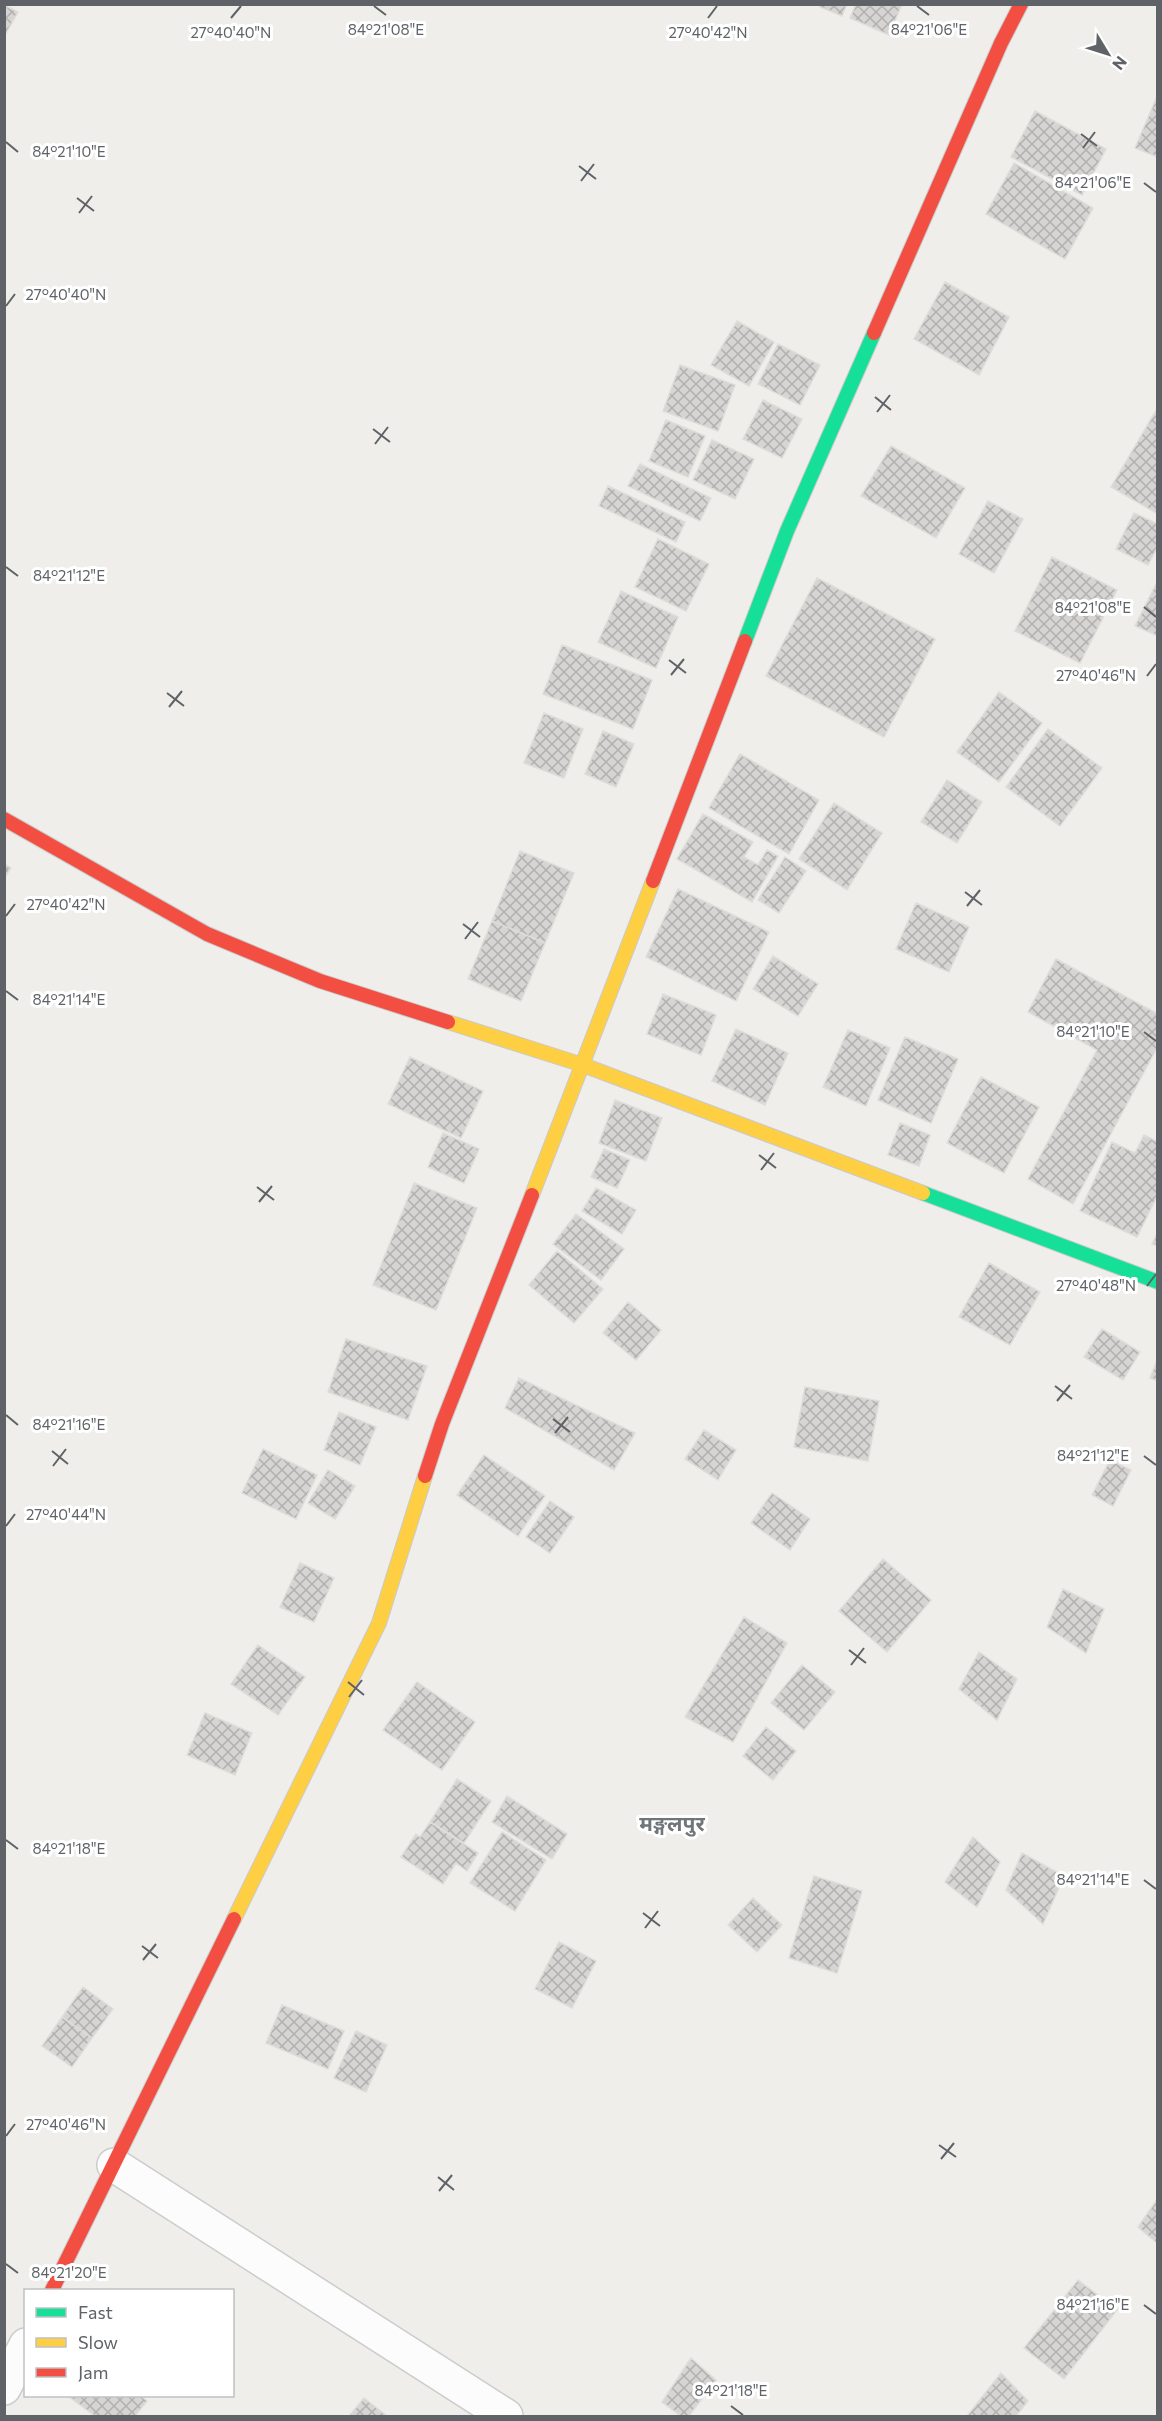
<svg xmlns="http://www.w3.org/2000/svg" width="1162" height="2421" viewBox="0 0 1162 2421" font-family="Commissioner,'Noto Sans Devanagari',sans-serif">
<defs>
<pattern id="building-cross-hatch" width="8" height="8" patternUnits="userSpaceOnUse" patternTransform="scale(1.5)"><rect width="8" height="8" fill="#d6d5d3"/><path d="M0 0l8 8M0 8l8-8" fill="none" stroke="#b1b0af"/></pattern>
</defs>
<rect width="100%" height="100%" fill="#efeeea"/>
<path fill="url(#building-cross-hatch)" stroke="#deddd9" stroke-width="1.5" d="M822,4H847L842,16L820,7Z
M856,4H902L889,35L850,18Z
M4,5L18,12L4,37Z
M1158,94V157L1135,148Z
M1035,111L1106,149L1082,195L1011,157Z
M1014,163L1093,208L1065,259L986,214Z
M945,282L1009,317L979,375L914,339Z
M737,321L774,342L749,386L711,365Z
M778,344L820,365L800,405L758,384Z
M680,365L735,385L718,431L663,411Z
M763,400L802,419L782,458L743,439Z
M1158,407V514L1111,487Z
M666,420L705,436L688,477L649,461Z
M712,440L754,459L735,499L693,480Z
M891,446L965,488L936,538L861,496Z
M640,464L711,498L700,521L628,486Z
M608,486L685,522L676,542L599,506Z
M988,501L1023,519L994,573L959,554Z
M1134,513L1158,524V546L1148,565L1116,549Z
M658,539L709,564L686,611L635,587Z
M1052,557L1117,590L1080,663L1015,631Z
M817,578L935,639L884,737L766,676Z
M1158,580V636L1135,626Z
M621,591L678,617L656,668L598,642Z
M562,645L652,680L633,729L543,694Z
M999,692L1042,723L999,782L957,752Z
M544,713L583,729L564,778L524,763Z
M1048,729L1102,768L1060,826L1006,787Z
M603,731L634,744L616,787L585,774Z
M740,754L819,800L789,854L709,808Z
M947,780L982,802L957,843L921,822Z
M834,803L882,833L847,890L799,859Z
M703,814L753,842L744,857L758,865L767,850L778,856L752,902L677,859Z
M520,851L574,873L545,943L492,921Z
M785,857L806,871L779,913L758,900Z
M4,864L11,868L4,878Z
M678,889L769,932L736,1001L646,957Z
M916,903L969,927L949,972L896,949Z
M492,921L545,943L521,1001L468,979Z
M773,956L818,984L798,1016L753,989Z
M1056,959L1158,1014V1046L1073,1204L1028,1179L1097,1050L1028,1012Z
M663,994L716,1015L701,1055L647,1034Z
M736,1029L788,1053L765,1105L712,1081Z
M848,1030L890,1048L866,1106L823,1087Z
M905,1037L958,1059L931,1123L878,1100Z
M410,1057L483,1091L461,1138L388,1104Z
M981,1077L1039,1107L1004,1173L947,1143Z
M615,1100L662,1118L646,1161L599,1143Z
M900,1123L930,1135L919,1166L888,1155Z
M443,1133L479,1149L464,1183L428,1167Z
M1144,1135L1158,1142V1194L1137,1237L1080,1211L1112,1142L1135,1153Z
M604,1149L630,1160L617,1188L591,1177Z
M414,1183L477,1208L436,1310L373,1285Z
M596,1188L636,1210L622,1234L582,1211Z
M576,1214L624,1249L601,1280L553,1244Z
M1158,1232V1246L1152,1244Z
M557,1251L603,1289L574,1323L529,1285Z
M989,1263L1040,1292L1010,1345L959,1317Z
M628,1302L661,1330L636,1360L603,1333Z
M1102,1329L1140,1352L1123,1380L1084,1357Z
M346,1339L427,1366L408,1420L328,1392Z
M1158,1358V1381L1150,1378Z
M519,1378L635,1433L614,1470L505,1408Z
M805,1387L879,1401L868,1461L794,1447Z
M339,1412L376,1427L360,1465L324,1450Z
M704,1430L736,1450L718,1480L685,1459Z
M263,1449L317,1475L296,1519L242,1493Z
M484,1455L545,1496L518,1536L457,1495Z
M1110,1460L1131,1470L1113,1506L1092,1495Z
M328,1470L355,1486L335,1519L308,1503Z
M772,1493L810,1519L790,1550L751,1523Z
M550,1501L574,1517L550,1553L526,1537Z
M883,1559L931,1600L887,1652L839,1611Z
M300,1563L334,1578L314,1622L280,1607Z
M1063,1589L1104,1609L1086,1653L1047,1627Z
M744,1617L787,1643L733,1742L685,1717Z
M258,1645L305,1677L278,1715L231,1684Z
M979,1652L1017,1679L997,1720L959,1689Z
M802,1665L835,1692L804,1730L771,1703Z
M417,1682L475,1722L442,1770L383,1730Z
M205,1713L252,1733L235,1775L187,1755Z
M766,1727L796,1751L773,1780L743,1756Z
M457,1779L491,1801L464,1843L430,1822Z
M507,1796L567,1834L552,1859L492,1822Z
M430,1822L478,1853L467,1871L456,1863L443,1884L401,1857L416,1834L420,1837Z
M502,1832L546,1860L515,1911L470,1883Z
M973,1837L1000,1862L977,1907L945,1882Z
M1022,1853L1064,1876L1043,1924L1006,1890Z
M814,1876L862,1891L837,1973L789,1958Z
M753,1898L782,1925L757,1952L728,1925Z
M559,1942L596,1961L572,2008L535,1989Z
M83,1987L113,2009L92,2038L62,2017Z
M282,2005L344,2031L328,2069L266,2043Z
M62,2017L92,2038L72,2067L42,2046Z
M356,2031L387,2045L366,2092L334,2078Z
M1158,2198V2244L1138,2227Z
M1078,2280L1117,2310L1064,2379L1024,2348Z
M691,2358L716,2380L689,2416H681L662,2402Z
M1001,2373L1028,2401L1016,2416H967Z
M68,2396H141L147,2401L135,2416H95Z
M364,2398L387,2416H349Z"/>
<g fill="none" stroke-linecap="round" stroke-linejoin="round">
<g stroke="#cbcccc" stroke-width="36">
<path id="street" d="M114,2165L506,2416
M4,2388L26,2345"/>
</g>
<g stroke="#cacacb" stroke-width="16">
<path id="fast" d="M745,641L787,531L874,333
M923,1193L1158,1282"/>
</g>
<g stroke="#cacacb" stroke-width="16">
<path id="slow" d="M448,1022L583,1065L923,1193
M532,1195L653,881
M234,1919L379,1623L425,1476"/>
</g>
<g stroke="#cacacb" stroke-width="16">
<path id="jam" d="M874,333L1001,43L1021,4
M4,819L207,934L320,981L448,1022
M653,881L745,641
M425,1476L442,1424L532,1195
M52,2290L234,1919"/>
</g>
<use href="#street" stroke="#fdfcfc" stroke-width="33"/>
<use href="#fast" stroke="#16e098" stroke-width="14"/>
<use href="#slow" stroke="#ffcf43" stroke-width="14"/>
<use href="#jam" stroke="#f24e42" stroke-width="14"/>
</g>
<path fill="none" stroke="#5f6368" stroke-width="2" d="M374,6L386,15M917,6L929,15M231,18L241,6M708,18L717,6M1081,134L1097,146M6,142L18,152M1083,148L1095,132M579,166L596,179M581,181L594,164M1144,183L1156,192M77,198L94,211M79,213L92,196M6,306L15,294M875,397L891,410M877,412L890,395M373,429L390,442M375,444L388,427M6,567L18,576M1144,607L1156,617M669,660L686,673M671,675L684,659M1147,676L1156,664M167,693L184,706M169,707L182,691M965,892L982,905M967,906L980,890M6,916L15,904M463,924L480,937M465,939L478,922M6,991L18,1000M1144,1032L1156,1041M759,1155L776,1168M761,1170L774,1153M257,1187L274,1200M259,1202L272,1186M1147,1286L1156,1274M1055,1386L1072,1399M1057,1401L1070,1385M6,1415L18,1425M553,1419L570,1432M555,1433L568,1417M52,1451L68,1464M1144,1456L1156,1465M53,1466L66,1449M6,1526L15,1514M849,1650L866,1663M851,1665L864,1648M348,1682L364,1695M349,1697L362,1680M6,1840L18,1849M1144,1880L1156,1889M643,1913L660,1926M645,1928L658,1911M142,1946L158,1958M143,1960L156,1944M6,2136L15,2124M939,2145L956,2157M941,2159L954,2143M438,2177L454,2190M439,2191L452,2175M6,2264L18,2273M1144,2305L1156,2314M731,2406L743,2415"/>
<g text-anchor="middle" stroke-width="6" stroke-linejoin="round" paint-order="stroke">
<g font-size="21" font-weight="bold" fill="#70757a" stroke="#fff">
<text x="672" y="1831">मङ्गलपुर</text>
</g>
</g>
<g font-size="15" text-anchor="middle" fill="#5f6368" stroke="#fff" stroke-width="6" stroke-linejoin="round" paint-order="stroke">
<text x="386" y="35">84°21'08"E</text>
<text x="929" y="35">84°21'06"E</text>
<text x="231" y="38">27°40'40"N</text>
<text x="708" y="38">27°40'42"N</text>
<text x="69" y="157">84°21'10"E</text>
<text x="1093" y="188">84°21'06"E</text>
<text x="66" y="300">27°40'40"N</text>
<text x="69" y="581">84°21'12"E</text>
<text x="1093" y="613">84°21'08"E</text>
<text x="1096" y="681">27°40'46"N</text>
<text x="66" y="910">27°40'42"N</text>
<text x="69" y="1005">84°21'14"E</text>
<text x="1093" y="1037">84°21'10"E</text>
<text x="1096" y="1291">27°40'48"N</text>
<text x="69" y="1430">84°21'16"E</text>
<text x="1093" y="1461">84°21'12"E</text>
<text x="66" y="1520">27°40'44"N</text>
<text x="69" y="1854">84°21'18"E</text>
<text x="1093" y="1885">84°21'14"E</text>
<text x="66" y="2130">27°40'46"N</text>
<text x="69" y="2278">84°21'20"E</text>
<text x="1093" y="2310">84°21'16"E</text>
<text x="731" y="2396">84°21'18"E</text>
</g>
<rect width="1162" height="2421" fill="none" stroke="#5f6368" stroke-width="12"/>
<rect x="24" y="2289" width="210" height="108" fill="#ffffff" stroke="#bfc1c3" stroke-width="1.5"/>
<rect x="36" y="2308" width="30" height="9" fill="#16e098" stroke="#bfc1c3" stroke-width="1.5"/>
<text x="78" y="2319" font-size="18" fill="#5f6368">Fast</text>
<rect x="36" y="2338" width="30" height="9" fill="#ffcf43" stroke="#bfc1c3" stroke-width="1.5"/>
<text x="78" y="2349" font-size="18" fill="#5f6368">Slow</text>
<rect x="36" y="2368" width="30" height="9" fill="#f24e42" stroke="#bfc1c3" stroke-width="1.5"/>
<text x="78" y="2379" font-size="18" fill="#5f6368">Jam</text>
<g transform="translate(1108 54) rotate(128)" stroke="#ffffff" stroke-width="4.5" paint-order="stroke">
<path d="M0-4.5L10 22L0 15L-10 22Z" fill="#5f6368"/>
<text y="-9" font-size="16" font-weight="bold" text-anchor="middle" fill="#5f6368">N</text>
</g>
</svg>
